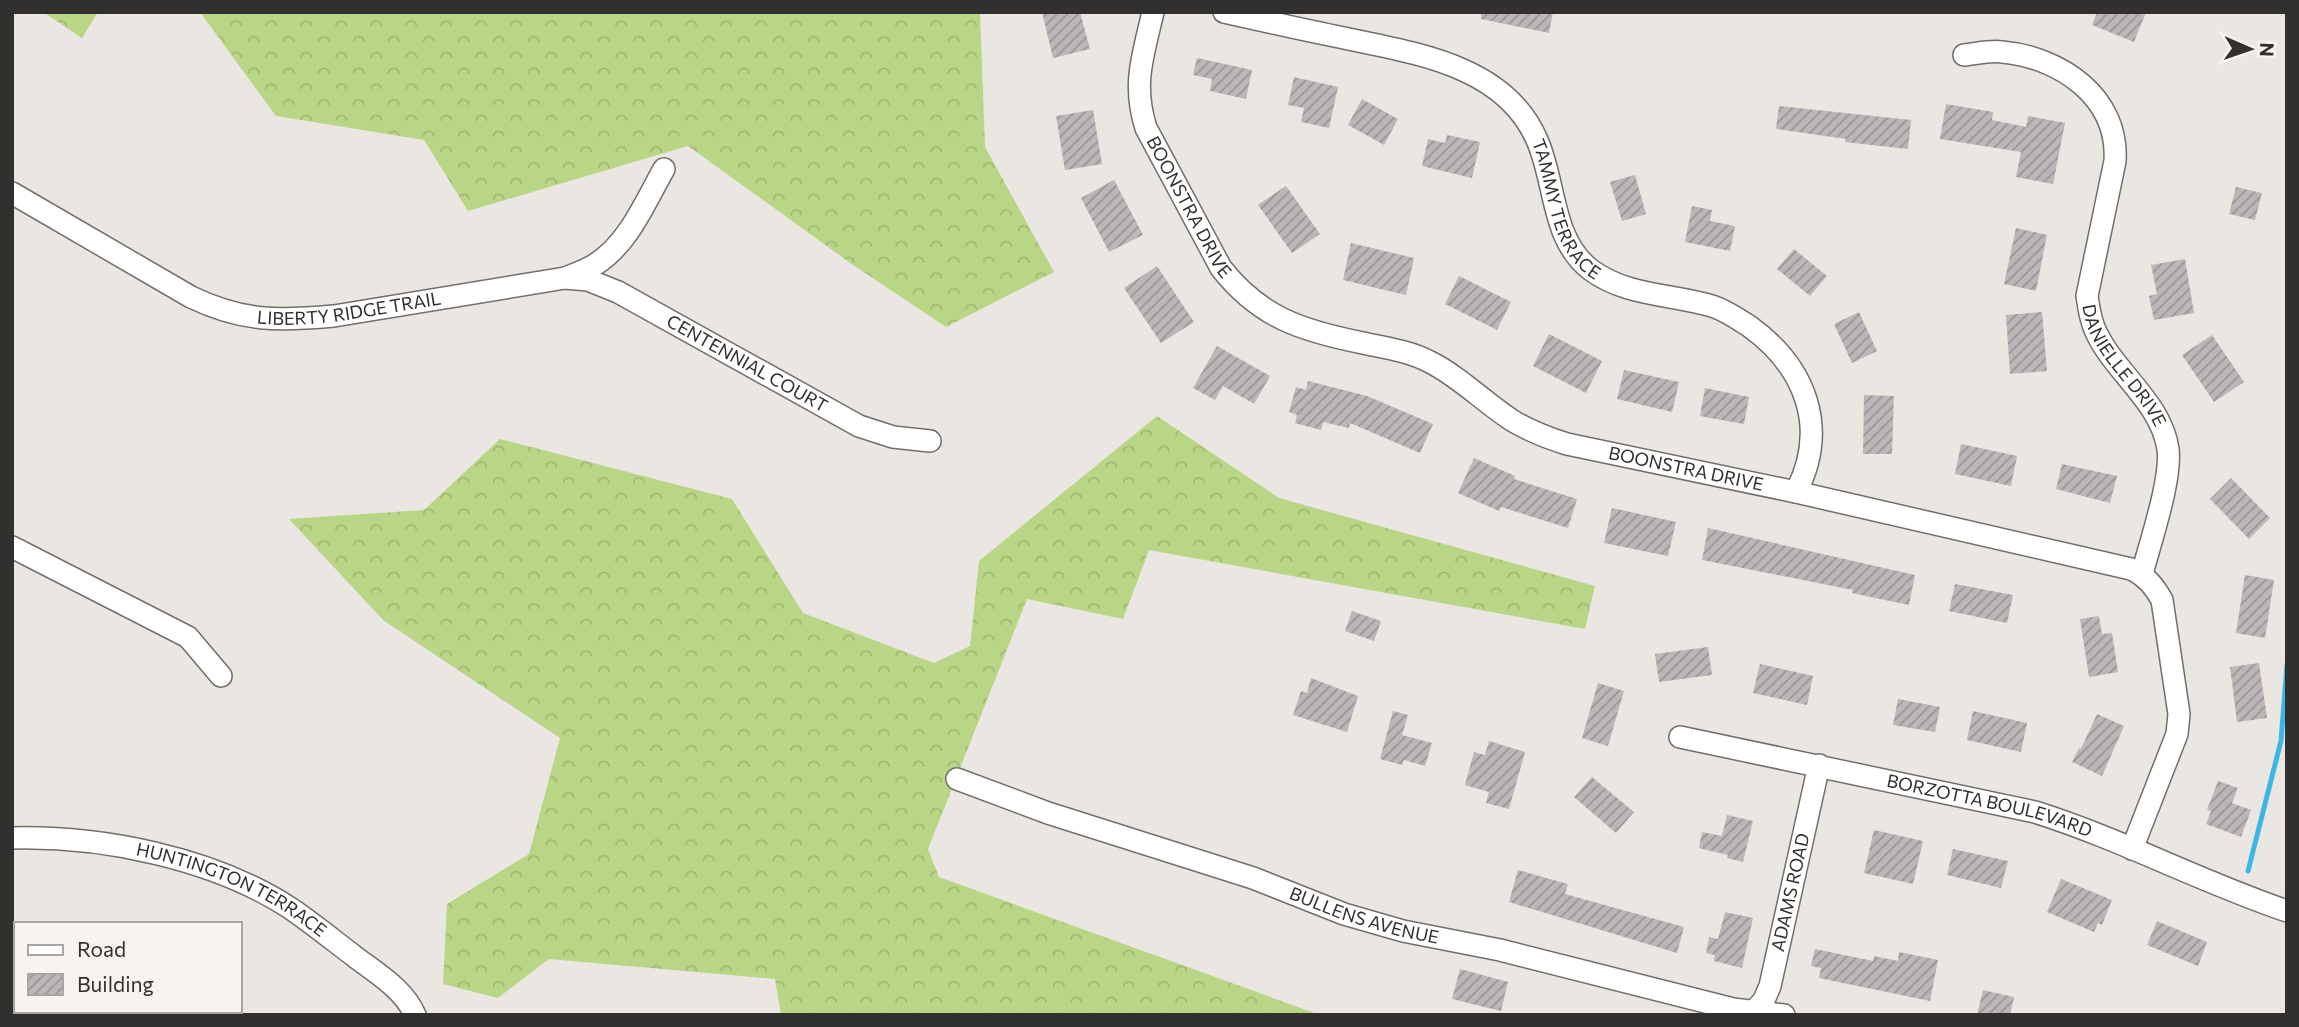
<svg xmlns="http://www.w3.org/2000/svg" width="2299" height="1027" viewBox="0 0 2299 1027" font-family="Commissioner,sans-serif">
<defs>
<pattern id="forest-crowns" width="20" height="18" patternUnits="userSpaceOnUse" patternTransform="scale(1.75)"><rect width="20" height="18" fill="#b9d686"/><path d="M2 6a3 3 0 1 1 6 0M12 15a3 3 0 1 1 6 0" fill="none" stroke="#a0b874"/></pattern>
<pattern id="building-hatch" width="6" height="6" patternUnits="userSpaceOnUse" patternTransform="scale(1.75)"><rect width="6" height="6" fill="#bbb6b8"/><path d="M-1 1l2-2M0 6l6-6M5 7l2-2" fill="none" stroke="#999496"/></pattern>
</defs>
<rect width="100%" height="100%" fill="#eae7e2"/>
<path fill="url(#forest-crowns)" d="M43,12H98L82,38Z
M200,12H980L985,147L1054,272L946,327L853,265L688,146L468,211L424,140L276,116Z
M1157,416L1279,498L1595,586L1585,629L1149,550L1123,619L1027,599L928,849L939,877L1320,1015H781L775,979L549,959L498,998L443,984L447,904L529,854L560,738L383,620L289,519L424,510L500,439L732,499L803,613L934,663L970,646L979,561Z"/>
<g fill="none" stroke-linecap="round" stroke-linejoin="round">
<path stroke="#3bb7e6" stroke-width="5" d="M2248,871L2281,741L2287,665"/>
</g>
<path fill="url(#building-hatch)" d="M1042,12H1080L1090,49L1053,58Z
M1481,12H1553L1549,33L1481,19Z
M2097,12H2146L2134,42L2092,25Z
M1197,58L1252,70L1246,99L1210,91L1212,79L1193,75Z
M1294,77L1338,87L1329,128L1301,122L1304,108L1288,105Z
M1362,99L1398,119L1384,145L1348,125Z
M1946,104L1993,112L1992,120L2026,127L2028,116L2065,123L2053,184L2016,177L2021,152L1940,139Z
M1779,106L1911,120L1908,149L1845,142L1846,139L1776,129Z
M1093,110L1102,164L1065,170L1056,116Z
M1447,135L1480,142L1472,178L1422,166L1428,139L1445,143Z
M1635,175L1646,214L1622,221L1610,182Z
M1114,180L1143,235L1109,252L1081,198Z
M1286,186L1320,234L1292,253L1258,205Z
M2236,187L2262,193L2255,220L2229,214Z
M1692,206L1712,210L1710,221L1735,226L1730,251L1685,242Z
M2016,228L2047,235L2036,291L2004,284Z
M1351,243L1414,258L1406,295L1343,280Z
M1794,249L1827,276L1810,296L1777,269Z
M2185,259L2194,313L2154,320L2149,296L2157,294L2151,265Z
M1157,266L1194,322L1161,343L1124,288Z
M1459,276L1511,302L1497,330L1445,304Z
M1859,312L1877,351L1852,363L1834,324Z
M2042,312L2047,371L2010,374L2006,315Z
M1549,334L1602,361L1586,393L1533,366Z
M2212,335L2244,382L2214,402L2182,355Z
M1217,346L1270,376L1254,404L1223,386L1215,400L1193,388Z
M1624,370L1679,382L1672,412L1617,399Z
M1308,381L1367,396L1433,424L1420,453L1350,423L1349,428L1323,422L1321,430L1295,423L1297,415L1289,412L1296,387L1306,390Z
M1705,388L1749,397L1744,424L1700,416Z
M1864,395L1894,396L1892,454H1863Z
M1961,444L2017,456L2011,486L1955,474Z
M1474,458L1515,476L1514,479L1577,499L1568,528L1501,507L1499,511L1458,493Z
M2062,464L2117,476L2110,503L2056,489Z
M2231,478L2270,518L2249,539L2210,499Z
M1612,508L1676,522L1668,556L1604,543Z
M1708,528L1915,575L1909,605L1852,593L1853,590L1702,560Z
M2245,575L2274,580L2265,638L2236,633Z
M1955,584L2013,595L2007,623L1949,611Z
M1352,611L1381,621L1374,641L1345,631Z
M2099,616L2102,634L2112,633L2118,672L2089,677L2080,619Z
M1708,647L1712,675L1659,682L1655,654Z
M2259,663L2267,718L2237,722L2230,667Z
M1760,664L1813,676L1807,705L1753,693Z
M1311,678L1358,696L1347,732L1293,715L1301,691L1307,693Z
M1598,683L1624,691L1608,746L1582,738Z
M1898,699L1940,707L1935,732L1893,725Z
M1393,711L1408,715L1402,735L1432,743L1425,766L1404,760L1402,765L1380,759Z
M1973,711L2027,723L2021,752L1967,740Z
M2097,714L2124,726L2102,776L2072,762L2079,748L2081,749Z
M1489,741L1525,752L1509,809L1486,803L1489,792L1465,785L1474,752L1485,755Z
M1592,777L1634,812L1616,833L1574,797Z
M2218,781L2238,788L2232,803L2251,810L2241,837L2206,824L2211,811L2207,810Z
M1727,815L1753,821L1743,862L1727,858L1728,855L1699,848L1702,832L1722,836Z
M1874,830L1923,841L1913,884L1864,873Z
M1953,849L2008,861L2001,888L1947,875Z
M1518,870L1568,884L1565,894L1684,927L1677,953L1509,902Z
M2061,879L2112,900L2102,925L2098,923L2094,932L2047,912Z
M1725,912L1753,918L1742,968L1714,961L1715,955L1706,953L1709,937L1718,939Z
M2157,921L2207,942L2198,966L2147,945Z
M1815,949L1873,961L1874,956L1898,961L1899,952L1938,960L1930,1001L1819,978L1821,968L1811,966Z
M1460,969L1508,982L1501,1011L1452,999Z
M1983,990L2014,997L2010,1015H1977Z"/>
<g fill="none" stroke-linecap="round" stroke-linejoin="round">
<g stroke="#726f6b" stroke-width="24">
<g id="minor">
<path id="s1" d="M1153,12C1143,56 1132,84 1146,128L1221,268C1260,318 1303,331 1363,343C1386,348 1409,351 1430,362C1460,377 1485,403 1513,421C1530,431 1548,438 1567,444L1796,492L2131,569C2146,576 2154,586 2162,600L2179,714L2177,734L2132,849"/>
<path id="s2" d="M1224,12C1264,21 1304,30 1344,38C1414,53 1505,65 1537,140C1556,182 1551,240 1591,270C1626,296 1672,294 1712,306C1725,310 1738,319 1749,326C1806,367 1829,428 1796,492"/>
<path id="s3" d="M1964,55C1976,54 1990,50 2002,52C2060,57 2119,97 2115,161L2087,296C2089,308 2090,320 2096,332C2115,373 2161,402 2168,449C2172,479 2150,543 2142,574"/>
<path id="s4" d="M12,193L191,297C243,322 278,321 334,316L565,278C575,274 587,270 596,264C629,243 645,202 664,169"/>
<path id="s5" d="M565,278L588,280L618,292L859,426L893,437L930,441"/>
<path d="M12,547L188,637L221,676"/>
<path id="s6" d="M1680,737L2035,812C2121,839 2201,882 2287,911"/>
<path id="s7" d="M957,779L1048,813L1253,878L1344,914L1403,931L1500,950L1733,1009L1784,1015"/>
<path id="s8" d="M12,838C103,836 213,858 290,908C312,923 333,940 354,956C376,973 404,989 415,1015"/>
<path id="s9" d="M1751,1015L1764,1000L1770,986L1819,765"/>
</g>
</g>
<use href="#minor" stroke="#fff" stroke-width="21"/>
</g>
<g text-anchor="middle" stroke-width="5" stroke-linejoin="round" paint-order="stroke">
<g font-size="18" fill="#31302e" stroke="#f7f4f0">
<text dy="6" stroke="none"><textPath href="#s1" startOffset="208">BOONSTRA DRIVE</textPath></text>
<text dy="6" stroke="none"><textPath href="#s2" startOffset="427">TAMMY TERRACE</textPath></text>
<text dy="6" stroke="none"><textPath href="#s4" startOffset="369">LIBERTY RIDGE TRAIL</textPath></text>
<text dy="6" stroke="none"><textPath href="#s5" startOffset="203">CENTENNIAL COURT</textPath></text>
<text dy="6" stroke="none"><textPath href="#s3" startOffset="430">DANIELLE DRIVE</textPath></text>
<text dy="6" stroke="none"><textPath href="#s1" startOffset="794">BOONSTRA DRIVE</textPath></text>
<text dy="6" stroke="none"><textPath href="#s6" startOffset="317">BORZOTTA BOULEVARD</textPath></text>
<text dy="6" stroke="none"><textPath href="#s9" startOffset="131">ADAMS ROAD</textPath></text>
<text dy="6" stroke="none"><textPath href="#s8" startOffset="229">HUNTINGTON TERRACE</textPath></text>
<text dy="6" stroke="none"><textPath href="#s7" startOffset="430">BULLENS AVENUE</textPath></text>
</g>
</g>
<rect width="2299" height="1027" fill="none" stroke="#31302e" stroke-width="28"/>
<rect x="14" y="922" width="228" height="91" fill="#f7f4f0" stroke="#a8a6a2" stroke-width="2"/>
<rect x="28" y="945" width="35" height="10" fill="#ffffff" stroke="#a8a6a2" stroke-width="2"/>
<text x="77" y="957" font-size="21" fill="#31302e">Road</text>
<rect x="28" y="974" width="35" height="21" fill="url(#building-hatch)" stroke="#a8a6a2" stroke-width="2"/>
<text x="77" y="992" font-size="21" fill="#31302e">Building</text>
<g transform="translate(2250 49) rotate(92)" stroke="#f7f4f0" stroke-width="5" paint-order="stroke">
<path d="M0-5L12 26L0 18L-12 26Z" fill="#31302e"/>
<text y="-10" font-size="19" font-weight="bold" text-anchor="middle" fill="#31302e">N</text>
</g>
</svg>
